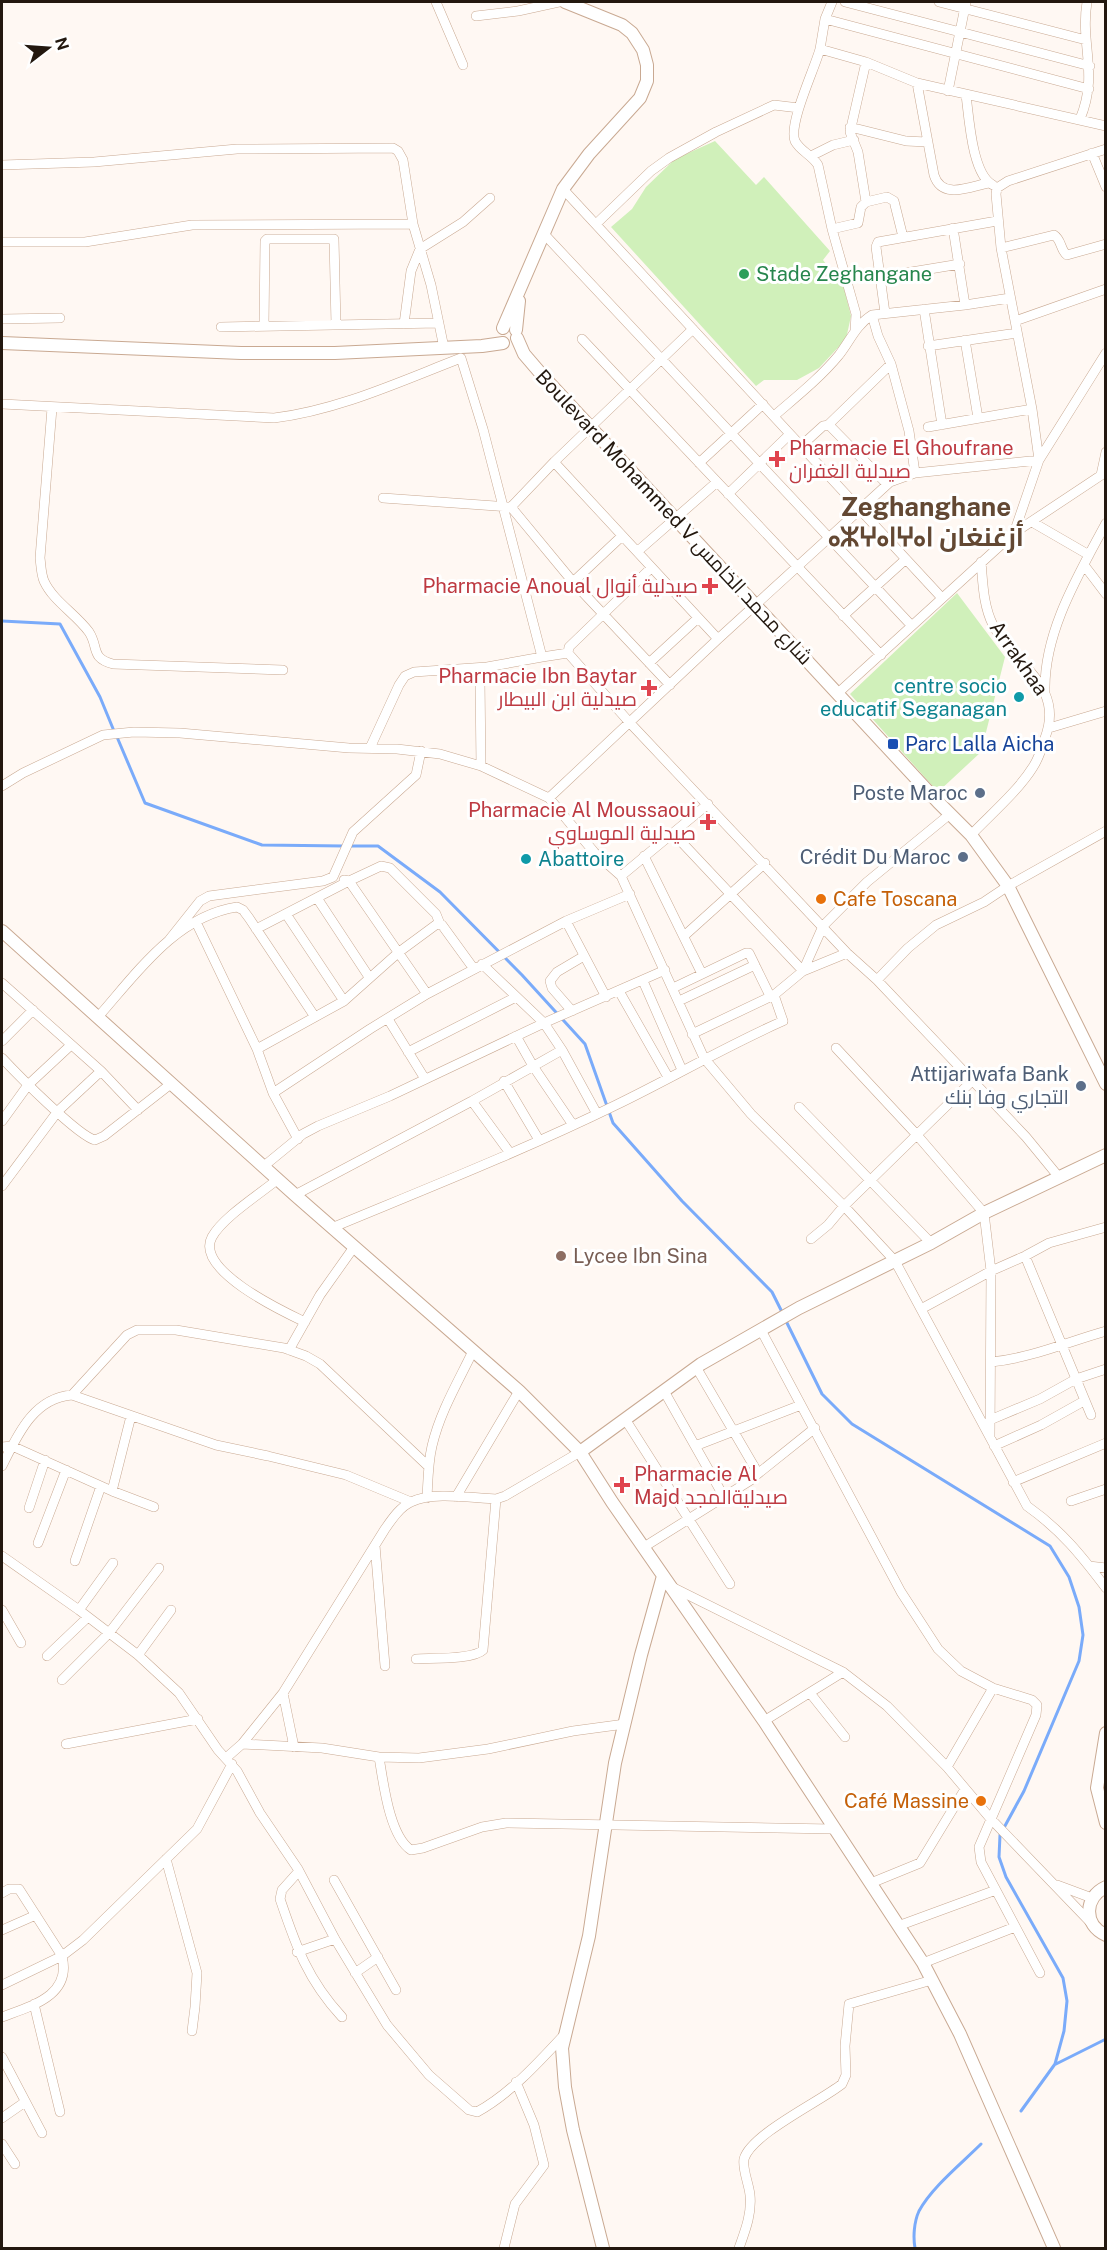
<svg xmlns="http://www.w3.org/2000/svg" width="1107" height="2250" viewBox="0 0 1107 2250" font-family="'Public Sans',Cairo,'Noto Sans Tifinagh',sans-serif">
<rect width="100%" height="100%" fill="#fff8f3"/>
<path fill="#d0f0ba" d="M715,141L756,185L764,177L830,251L823,260L844,288L851,316L846,339L819,368L797,380H764L756,386L611,227L632,209L646,187L675,159Z
M957,593L1005,657L981,752L938,792L850,694Z"/>
<g fill="none" stroke-linecap="round" stroke-linejoin="round">
<path stroke="#7aabfa" stroke-width="3" d="M2,621L60,624L100,697L114,731
M117,737L145,803L262,845L344,846
M350,846H378L440,892L522,975L585,1044L613,1123L682,1201L772,1292L782,1312
M786,1321L822,1394L852,1424L1050,1546L1069,1577L1079,1607L1083,1635L1079,1661L1024,1791L1000,1835L999,1857L1006,1877L1063,1978L1067,2001L1064,2031L1055,2064L1021,2111
M1056,2064L1106,2039
M915,2248C913,2237 914,2222 919,2211C932,2187 962,2163 981,2144"/>
<g stroke="#c9a992" stroke-width="10">
<path id="street" d="M436,2L463,65
M845,2L1090,66
M939,2L1086,40
M476,16L518,11L559,2
M825,19L1089,89
M820,49L825,19L832,2
M917,83L934,175C942,200 969,187 988,183
M948,91L966,2
M966,95C969,117 972,175 993,185
M1080,119C1099,74 1080,45 1087,2
M850,127L906,141L927,142
M1092,153L1106,187
M811,156L833,145L854,140
M2,165L94,162L237,149L393,148L398,151L403,160L413,224L431,285L444,348
M563,189L942,598
M866,202L858,152L850,132L866,62
M596,224L651,171L669,158L716,132L774,105L799,108
M953,228L965,305
M832,229L856,314L855,331
M545,235L911,625
M903,237L894,201L887,197L866,202L861,207L858,223L832,229L818,165C812,155 800,151 795,141C788,124 815,68 820,49L866,62L917,83L1106,126
M2,242H85L192,225L413,224
M1001,248L1054,235C1062,240 1060,250 1067,255L1106,244
M881,277L960,264
M924,309L942,425
M885,313L876,247L878,242L997,221
M872,315L878,336L891,364L909,431L915,473
M2,319L60,318
M1015,321L1106,289
M404,324L411,271L420,249L463,222L490,198
M264,326L265,241L267,239H334L336,325
M221,327L439,323
M582,339L881,655
M965,340L978,418
M928,346L1017,333
M2,404L274,418C339,410 401,381 461,358L483,429L542,657L487,667L482,672L480,680L481,766
M52,408L40,558C41,565 41,574 44,581C53,601 76,614 89,632C99,647 90,658 113,664L283,670
M774,416C796,397 820,378 839,355C850,341 856,325 872,315L965,305L1010,298
M828,425L891,364
M928,427L1032,409
M801,446L823,426L829,425L887,484
M1039,460L1032,409L1001,248L996,194L997,188L1008,181L1106,149
M554,462L718,639
M699,463L763,404
M1101,475L1106,452
M728,494L790,434
M383,498L511,507L573,582L670,685
M511,507L554,462L693,329
M1032,522L1089,555
M1014,533L1039,460L1106,353
M638,551L717,482
M1084,565L1106,594
M651,568L569,647L568,653L630,723L847,953L877,980L1026,1137L1058,1176
M573,582L622,536
M843,616L906,559
M542,657L568,653
M649,663L698,618
M1045,690C1044,631 1079,574 1106,523
M838,693L1014,533L1106,472
M1049,728L1106,711
M370,748L399,685L405,676L414,672L487,667
M2,786L23,773L103,735L134,732L180,733L349,748L397,749L440,754L481,766L549,798L594,852L621,876L704,1058L751,1114L844,1206L895,1261L1027,1506C1061,1530 1081,1555 1106,1588
M549,798L718,639L890,482L915,473L1039,460
M673,833L803,971
M971,835C991,814 1018,791 1033,767C1039,758 1042,748 1045,738C1065,685 1015,666 993,625C983,605 983,583 981,562
M644,856L702,974
M621,876L708,804
M344,880L349,881L381,866L390,868L436,914L440,924
M317,898L369,977
M286,914L344,1001
M196,922L257,1049L273,1093L298,1139
M256,929L349,881L427,994
M684,936L765,863
M169,940L200,901L209,896L323,881L333,877L353,832L416,775L421,751
M482,964L544,1023L562,1050L597,1114
M803,971L823,926L867,882L950,814
M877,980L908,948L936,925L984,902L1008,886L1106,831
M643,981L682,1070
M2,983L101,1071L138,1110
M673,988L746,953H749L770,996
M619,991L668,1077
M606,997L566,921L630,894
M679,1001L755,965
M572,1011L552,988L550,981L557,972L584,956
M98,1017C136,974 176,916 237,907L243,910L249,918L315,1017
M388,1019L425,1079
M692,1034L774,995
M516,1036L533,1066L573,1125
M2,1041L33,1010
M836,1048L917,1135L984,1213L991,1271L990,1437
M257,1049L344,1001L399,952L437,924L442,925L474,969
M408,1052L516,997
M2,1058C17,1074 78,1136 95,1140L104,1136L172,1083
M504,1081L539,1140
M273,1093L370,1029L427,994L566,921
M472,1101L510,1153
M799,1107L931,1243
M2,1121L28,1085L71,1045
M264,1166L303,1134L318,1126L390,1096L544,1023L665,970
M278,1179C260,1194 223,1217 212,1237C194,1270 284,1312 305,1322
M2,1186L58,1111L101,1071
M295,1195L472,1101L562,1050
M334,1227C428,1188 524,1150 616,1105C672,1078 726,1046 783,1021L774,995L803,971L847,953
M811,1239L828,1225L844,1206L972,1081
M1025,1256L1091,1415
M921,1309L991,1271L1025,1256L1049,1243L1106,1227
M761,1330L901,1592L938,1649L961,1671L993,1688L1032,1700L1037,1705L1036,1715L979,1847L981,1862L1040,1973
M289,1350L320,1295L354,1247
M991,1362C1031,1358 1067,1342 1106,1331
M664,1391L724,1497
M72,1395L127,1335L137,1330H176L284,1348L306,1356L320,1364L428,1466
M625,1419L730,1584
M990,1420L1040,1399L1076,1379L1106,1369
M695,1446L801,1405
M994,1446L1041,1425L1084,1401
M2,1447L12,1446L112,1491L154,1507
M2,1466C17,1436 33,1398 72,1395L216,1445L268,1456L346,1475L411,1502
M755,1476L815,1428
M1013,1482L1106,1443
M112,1491L131,1416
M456,1497L519,1391
M427,1498C428,1480 428,1463 432,1446C440,1412 458,1382 473,1351
M1071,1501L1106,1489
M29,1508L45,1460
M38,1543L66,1470
M375,1545L385,1666
M644,1547L751,1480L756,1473L755,1468L696,1367
M2,1556L79,1610L138,1655L179,1693L218,1750L237,1771L260,1813L298,1869L335,1939L387,2025L429,2075L469,2110L477,2112C510,2094 539,2062 564,2035
M75,1561L101,1486
M1089,1566L1106,1568
M670,1586L843,1672L887,1706L947,1767L990,1818L1091,1923
M2,1610L21,1643
M79,1610L113,1563
M138,1655L171,1610
M47,1656L88,1617
M416,1659C431,1658 473,1660 483,1650L496,1499
M62,1680L109,1633L159,1568
M283,1693L294,1747
M810,1693L845,1737
M764,1721L843,1672
M66,1744L198,1719
M242,1744L322,1748L379,1757L419,1758L488,1749L573,1731L625,1724
M379,1757C383,1780 389,1836 411,1850L423,1848L482,1827L506,1823L833,1829
M226,1758L242,1744L283,1693L385,1529C392,1519 400,1507 411,1502C433,1491 472,1498 496,1499L505,1496L580,1452
M947,1767L993,1688
M166,1859L197,1973L195,2007L192,2031
M299,1871L282,1890L280,1899C296,1946 307,1979 342,2017
M334,1880L396,1990
M871,1883L920,1863L965,1789
M1057,1885L1092,1898
M2,1893L9,1889H19L62,1956C72,1996 31,2006 2,2017
M898,1926L996,1890
M2,1930L36,1915
M297,1952L335,1939
M923,1963L1015,1927
M355,1973L378,1957
M2,1985L62,1956L83,1940L197,1829L232,1764
M34,2004L60,2112
M2,2057L42,2133
M2,2118L25,2102
M2,2144L15,2164
M504,2248L515,2204L544,2165L534,2125L516,2082
M739,2248C745,2231 752,2214 750,2195C749,2184 742,2169 744,2159C751,2134 821,2101 842,2084L846,2075L845,2046L849,2004L932,1980"/>
</g>
<g stroke="#c9a992" stroke-width="14">
<path id="secondary" d="M503,328L563,189L589,154L640,98L647,81V65L643,50L632,33L622,25L565,2
M516,330L519,301
M517,338L524,354L542,375L938,802L971,835L1008,886L1106,1084
M2,343L241,353H335L482,346L503,343
M2,931L295,1195L519,1391L580,1452L612,1502L764,1721L923,1963L960,2034L1054,2248
M580,1452L701,1364L799,1308L931,1243L984,1213L1106,1155
M1106,1733L1097,1788L1106,1823
M1106,1887C1084,1897 1083,1925 1106,1935
M603,2248L573,2130L565,2087L562,2048L589,1936L615,1763L641,1655L663,1576"/>
</g>
<use href="#street" stroke="#fff" stroke-width="9"/>
<use href="#secondary" stroke="#fff" stroke-width="12"/>
</g>
<circle fill="#2e9e5b" stroke="#fff" stroke-width="2" cx="744" cy="274" r="6"/>
<g fill="#e0444e" stroke="#fff" stroke-width="2">
<path d="M774 450h6v6h6v6h-6v6h-6v-6h-6v-6h6z"/>
<path d="M707 577h6v6h6v6h-6v6h-6v-6h-6v-6h6z"/>
<path d="M646 679h6v6h6v6h-6v6h-6v-6h-6v-6h6z"/>
<path d="M705 813h6v6h6v6h-6v6h-6v-6h-6v-6h6z"/>
<path d="M619 1476h6v6h6v6h-6v6h-6v-6h-6v-6h6z"/>
</g>
<g fill="#0f9aa8" stroke="#fff" stroke-width="2">
<circle cx="1019" cy="697" r="6"/>
<circle cx="526" cy="859" r="6"/>
</g>
<rect fill="#1a4fb4" stroke="#fff" stroke-width="2" x="887" y="738" width="12" height="12" rx="3"/>
<g fill="#5c6f8a" stroke="#fff" stroke-width="2">
<circle cx="980" cy="793" r="6"/>
<circle cx="963" cy="857" r="6"/>
<circle cx="1081" cy="1086" r="6"/>
</g>
<g fill="#e8710a" stroke="#fff" stroke-width="2">
<circle cx="821" cy="899" r="6"/>
<circle cx="981" cy="1801" r="6"/>
</g>
<circle fill="#8d6e63" stroke="#fff" stroke-width="2" cx="561" cy="1256" r="6"/>
<g text-anchor="middle" stroke-width="6" stroke-linejoin="round" paint-order="stroke">
<g font-size="20" fill="#27864d" stroke="#fff" text-anchor="start">
<text x="756" y="281">Stade Zeghangane</text>
</g>
<g font-size="20" fill="#be3a42" stroke="#fff" text-anchor="end">
<text x="789" y="455" text-anchor="start">Pharmacie El Ghoufrane<tspan x="789" dy="23">صيدلية الغفران</tspan></text>
<text x="698" y="593">Pharmacie Anoual صيدلية أنوال</text>
<text x="637" y="683">Pharmacie Ibn Baytar<tspan x="637" dy="23">صيدلية ابن البيطار</tspan></text>
<text x="696" y="817">Pharmacie Al Moussaoui<tspan x="696" dy="23">صيدلية الموساوي</tspan></text>
<text x="634" y="1481" text-anchor="start">Pharmacie Al<tspan x="634" dy="23">Majd صيدليةالمجد</tspan></text>
</g>
<g font-size="20" fill="#23180f" stroke="#fff">
<text transform="translate(674 517) rotate(47)" y="7">Boulevard Mohammed V شارع محمد الخامس</text>
<text transform="translate(1019 658) rotate(55)" y="7">Arrakhaa</text>
</g>
<g font-size="20" fill="#0d838f" stroke="#fff" text-anchor="end">
<text x="1007" y="693">centre socio<tspan x="1007" dy="23">educatif Seganagan</tspan></text>
<text x="538" y="866" text-anchor="start">Abattoire</text>
</g>
<g font-size="20" fill="#164399" stroke="#fff" text-anchor="start">
<text x="905" y="751">Parc Lalla Aicha</text>
</g>
<g font-size="20" fill="#4e5e75" stroke="#fff" text-anchor="end">
<text x="968" y="800">Poste Maroc</text>
<text x="951" y="864">Crédit Du Maroc</text>
<text x="1069" y="1081">Attijariwafa Bank<tspan x="1069" dy="23">التجاري وفا بنك</tspan></text>
</g>
<g font-size="20" fill="#c56008" stroke="#fff" text-anchor="start">
<text x="833" y="906">Cafe Toscana</text>
<text x="969" y="1808" text-anchor="end">Café Massine</text>
</g>
<g font-size="20" fill="#785e54" stroke="#fff" text-anchor="start">
<text x="573" y="1263">Lycee Ibn Sina</text>
</g>
<g font-size="26" font-weight="bold" fill="#634833" stroke="#fff">
<text x="926" y="516">Zeghanghane<tspan x="926" dy="30">ⴰⵣⵖⴰⵏⵖⴰⵏ أزغنغان</tspan></text>
</g>
</g>
<rect width="1107" height="2250" fill="none" stroke="#23180f" stroke-width="6"/>
<g transform="translate(48 48) rotate(73)" stroke="#ffffff" stroke-width="4.5" paint-order="stroke">
<path d="M0-4.5L10 22L0 15L-10 22Z" fill="#23180f"/>
<text y="-9" font-size="16" font-weight="bold" text-anchor="middle" fill="#23180f">N</text>
</g>
</svg>
